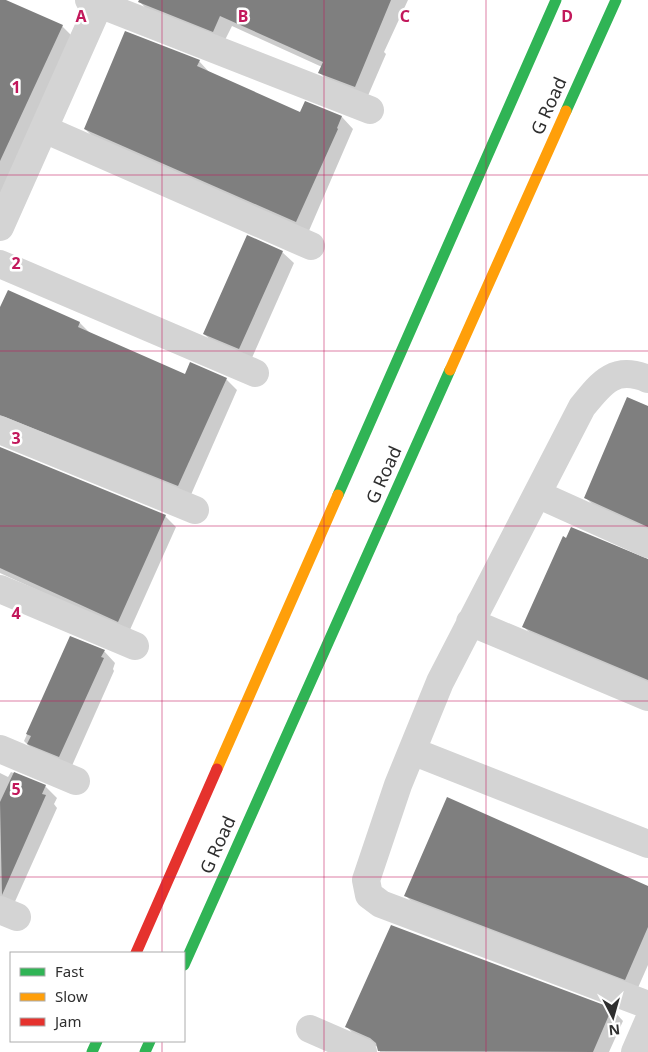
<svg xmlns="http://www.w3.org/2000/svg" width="648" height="1052" viewBox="0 0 648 1052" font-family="'Noto Sans',sans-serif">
<rect width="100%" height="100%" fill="#fff"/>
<path fill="#0003" d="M0,0L62,26L74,38L0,201Z
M141,0H408L384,52L386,54L367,98L331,84L320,73L322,67L232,26L224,42L151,14L140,2Z
M199,61L210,73L301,114L306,103L342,117L353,129L308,233L97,141L85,129Z
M282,252L294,263L251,360L216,345L204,334Z
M8,292L80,323L90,333L186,376L226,379L237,390L190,497L0,432V309Z
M648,407V532L597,509L586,498Z
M0,448L165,516L176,527L129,632L0,573Z
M648,560V686L535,638L524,627Z
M71,637L104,651L115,663L113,669L114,671L71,768L36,753L24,741Z
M11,772L45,786L57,798L54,804L57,808L13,906L0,912V773L8,777Z
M648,887V965L637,990L417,907L406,896Z
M392,926L612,1009L623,1021L609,1052H380L378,1047L358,1039L347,1027Z"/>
<path fill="#7f7f7f" d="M0,0H6L63,25L0,161Z
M139,0H391L355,87L318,73L323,62L220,16L213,32L138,2Z
M125,31L200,60L197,66L300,112L305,101L342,116L337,128L338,129L296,222L84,129Z
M247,235L283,251L239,349L203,334Z
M8,290L80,322L78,327L185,374L190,362L227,378L178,486L0,415V307Z
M627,397L648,406V527L584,498Z
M0,447L166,515L118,622L0,568Z
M571,527L648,559V680L522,627L563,536L566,538Z
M70,636L105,650L101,657L104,658L59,757L27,744L31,736L26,734Z
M14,772L46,785L42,794L46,795L2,895L0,802Z
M447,797L648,886V927L625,980L404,896Z
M391,925L612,1008L593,1052L378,1051L376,1043L370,1038L345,1027Z"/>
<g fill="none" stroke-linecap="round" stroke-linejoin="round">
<path stroke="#d4d4d4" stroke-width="28" d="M89,0L370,110
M44,129L311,246
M0,227L101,0
M0,264L255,373
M648,379C615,365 602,382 582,407L440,682L398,785L366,880L369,895L381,904L648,1005
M0,430L195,510
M537,494L648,544
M0,589L135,646
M470,622L648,697
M0,749L76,781
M412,751L648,844
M0,910L17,917
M310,1029L363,1052
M635,1052L648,1022"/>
<path stroke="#30b455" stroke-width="11" d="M566,111L616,0
M338,495L556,0
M184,965L450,370
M92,1052L97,1041
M145,1052L150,1041"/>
<path stroke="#ff9f0a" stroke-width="11" d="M450,370L566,111
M217,769L338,495"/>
<path stroke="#e5322d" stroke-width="11" d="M136,953L217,769"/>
</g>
<path fill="none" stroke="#c2185b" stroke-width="1" stroke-opacity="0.55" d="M162,0V953M324,0V1052M486,0V1052M0,175H648M0,351H648M0,526H648M0,701H648M0,877H648M162,1041V1052"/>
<g text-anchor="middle" stroke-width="5" stroke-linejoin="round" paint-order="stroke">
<g font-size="18" fill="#2f2f2f" stroke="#fff">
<text transform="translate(549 106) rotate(-66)" y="6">G Road</text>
<text transform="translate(384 475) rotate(-66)" y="6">G Road</text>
<text transform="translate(218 845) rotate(-66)" y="6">G Road</text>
</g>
</g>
<g font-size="16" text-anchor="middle" font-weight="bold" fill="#c2185b" stroke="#fff" stroke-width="5" stroke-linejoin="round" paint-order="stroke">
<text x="81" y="22">A</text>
<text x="243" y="22">B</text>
<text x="405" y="22">C</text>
<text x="567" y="22">D</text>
<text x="16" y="93">1</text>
<text x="16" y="269">2</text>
<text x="16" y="444">3</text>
<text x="16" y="619">4</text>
<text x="16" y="795">5</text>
</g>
<rect x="10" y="952" width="175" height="90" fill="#ffffff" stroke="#acacac"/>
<rect x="20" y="968" width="25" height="8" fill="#30b455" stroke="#acacac"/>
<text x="55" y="977" font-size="15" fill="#2f2f2f">Fast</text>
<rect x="20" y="993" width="25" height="8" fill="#ff9f0a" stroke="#acacac"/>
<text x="55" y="1002" font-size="15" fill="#2f2f2f">Slow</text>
<rect x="20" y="1018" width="25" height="8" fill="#e5322d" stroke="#acacac"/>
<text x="55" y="1027" font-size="15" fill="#2f2f2f">Jam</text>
<g transform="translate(613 1017) rotate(174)" stroke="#ffffff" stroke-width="4" paint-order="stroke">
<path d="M0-4L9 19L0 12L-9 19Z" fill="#2f2f2f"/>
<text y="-8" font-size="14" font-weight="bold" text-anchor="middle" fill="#2f2f2f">N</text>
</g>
</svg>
